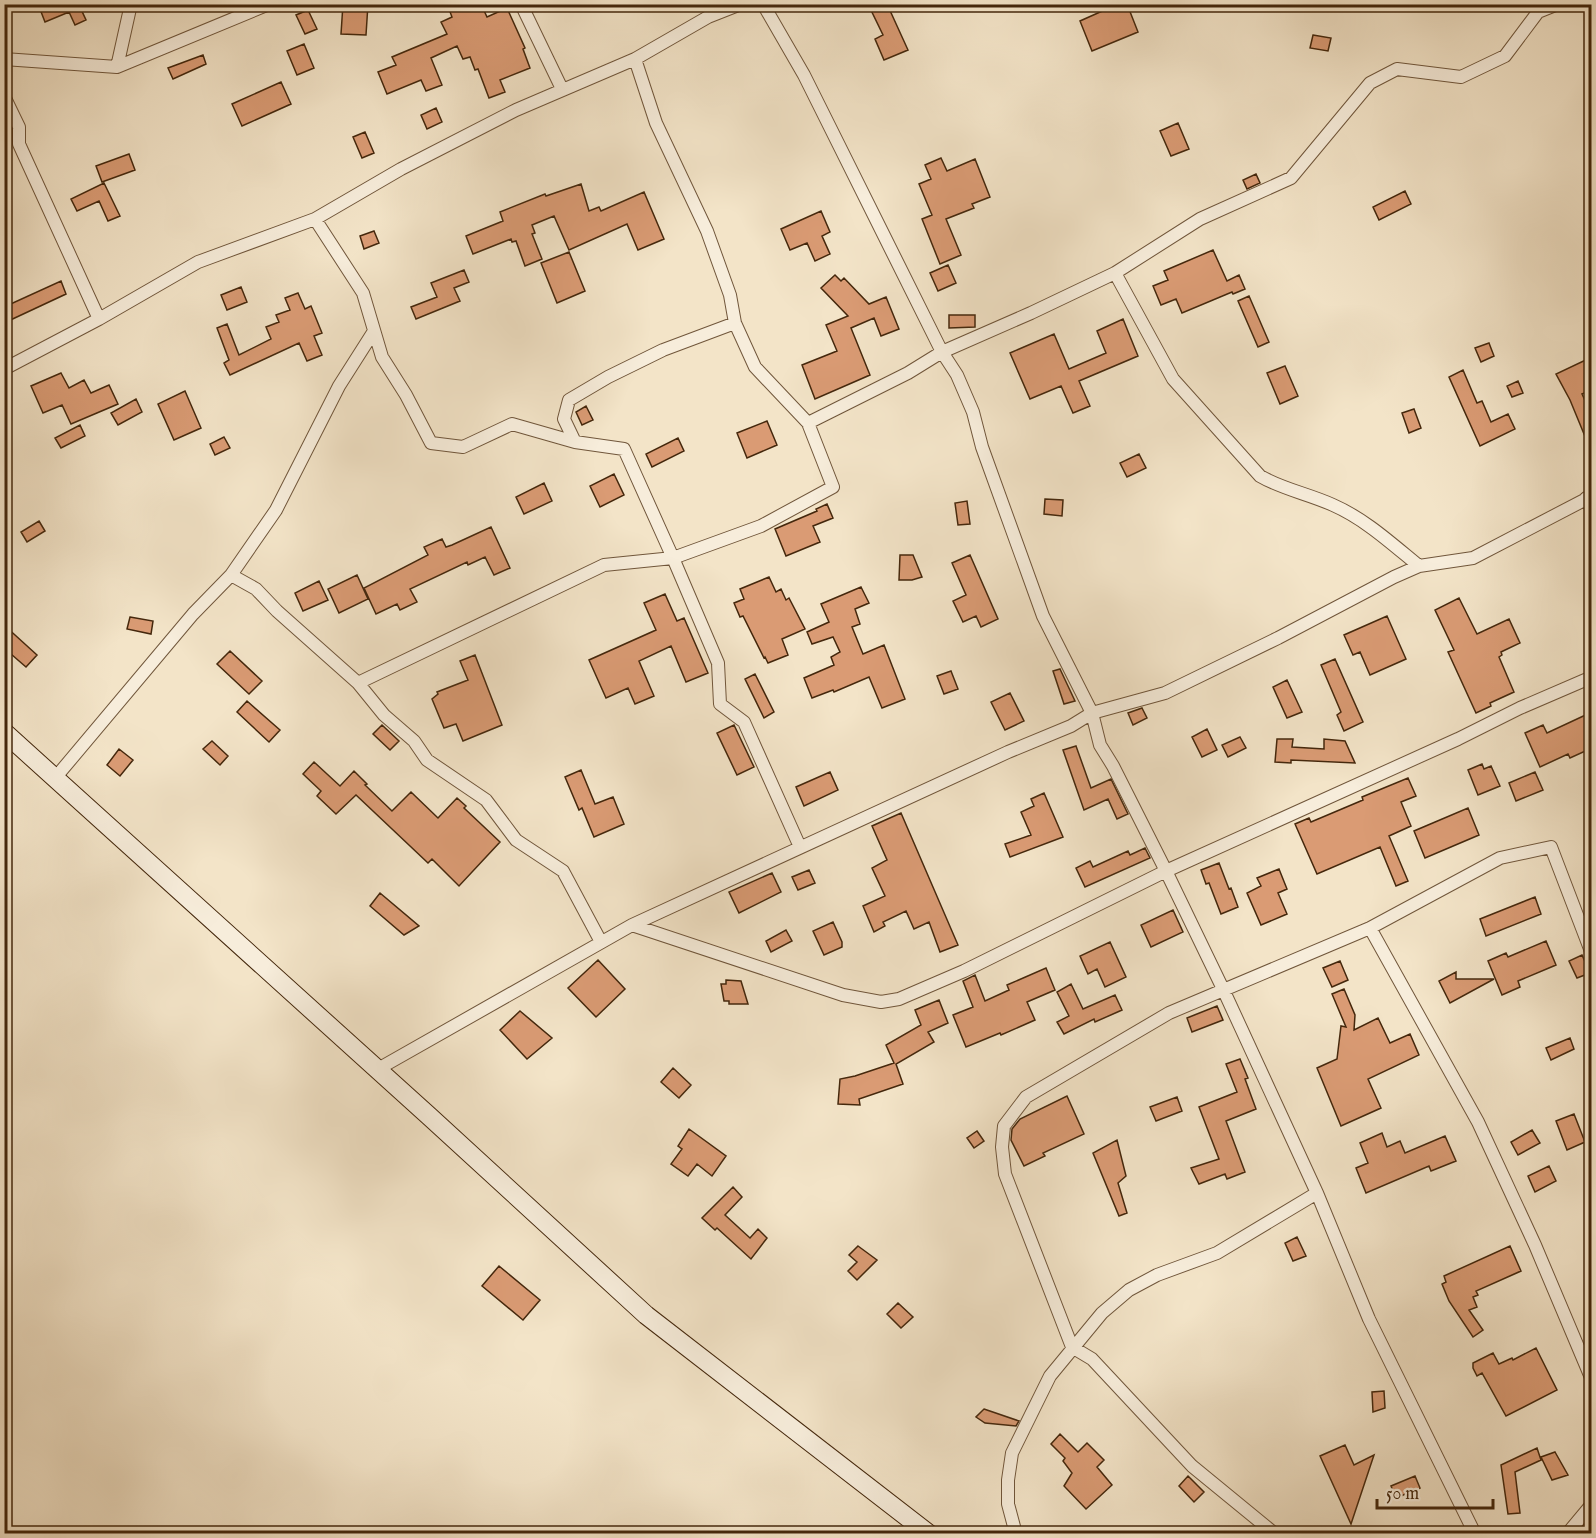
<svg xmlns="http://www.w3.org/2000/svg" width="1596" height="1538" viewBox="0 0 1596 1538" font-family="'IM FELL English',serif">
<rect width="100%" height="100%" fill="#f3e4c8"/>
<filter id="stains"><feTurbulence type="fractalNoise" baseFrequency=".00333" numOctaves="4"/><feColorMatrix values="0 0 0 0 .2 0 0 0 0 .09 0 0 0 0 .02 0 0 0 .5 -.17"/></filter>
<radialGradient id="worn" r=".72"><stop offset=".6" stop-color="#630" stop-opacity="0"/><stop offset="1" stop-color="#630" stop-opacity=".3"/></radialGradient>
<path fill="#da9b74" stroke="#44270c" stroke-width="1.5" d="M38,4H86L80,7L86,20L75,25L69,12L45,22Z
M343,4H368L366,35L341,34Z
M447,4H481L487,17L507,8L525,48L523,49L530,68L500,80L505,92L489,98L478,69L475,70L470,57L463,59L457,46L431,58L442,85L426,91L421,80L387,94L378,72L396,65L392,57L447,34L441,22L452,17Z
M868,4H887L908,50L884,60L875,39L883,35Z
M1118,4H1127L1138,32L1092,51L1080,21Z
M308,10L317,29L305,34L296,15Z
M1313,35L1331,38L1328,51L1310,48Z
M304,44L314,68L297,75L287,51Z
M203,55L206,64L173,79L168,68Z
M281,82L291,104L242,126L232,104Z
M436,108L442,122L427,129L421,115Z
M1178,123L1189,149L1171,156L1160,131Z
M365,132L374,153L362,158L353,137Z
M129,154L135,170L102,182L96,166Z
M941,158L947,171L975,159L990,197L972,204L974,208L946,219L961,255L940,264L922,219L932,215L919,184L931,179L925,165Z
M1256,174L1260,183L1247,189L1243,180Z
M104,183L120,216L108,221L99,201L77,211L71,199Z
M581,184L589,211L599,207L601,211L644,192L664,239L638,250L627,224L569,250L554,216L532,225L535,233L532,234L542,259L525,266L516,241L512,242L511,239L473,254L466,236L503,221L500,212L545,194L546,196Z
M1405,191L1411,204L1379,220L1373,207Z
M821,211L830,232L822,236L830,254L815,261L807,243L790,250L781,229Z
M374,231L379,243L364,249L360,236Z
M1213,250L1227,281L1239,275L1245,289L1233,294L1232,292L1182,313L1176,299L1161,305L1153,286L1168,280L1164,271Z
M569,252L585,291L557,303L541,263Z
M948,265L956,283L938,291L930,273Z
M464,270L469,282L454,288L460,301L416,319L411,307L437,297L431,283Z
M835,275L841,281L844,278L869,304L886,297L899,329L881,336L874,318L851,328L870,375L815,399L802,365L837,351L826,325L848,316L821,288Z
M61,281L66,294L4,323V307Z
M241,287L247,302L227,310L221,295Z
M298,293L305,309L311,306L322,333L314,336L322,355L307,361L299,343L230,375L224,363L229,360L217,328L227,324L239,355L271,339L266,327L279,322L276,315L290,310L285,298Z
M1249,296L1269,342L1258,347L1238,301Z
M949,315H975V327L949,328Z
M1123,319L1138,356L1079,381L1090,406L1073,413L1061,386L1030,399L1010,353L1054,334L1069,369L1106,353L1097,331Z
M1489,343L1494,356L1481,362L1475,348Z
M1592,357V390L1582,394L1592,416L1591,451L1570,400L1556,374Z
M1285,366L1298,396L1280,404L1267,373Z
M1463,370L1477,403L1482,401L1491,422L1508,414L1515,429L1480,446L1449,377Z
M61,373L69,388L84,380L91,393L109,385L118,404L71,424L62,405L43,413L31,386Z
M1518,381L1523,393L1512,397L1507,386Z
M185,391L201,428L174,440L158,404Z
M136,399L142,412L118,425L111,413Z
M586,406L593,420L582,425L576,412Z
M1414,409L1421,428L1409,433L1402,413Z
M767,421L777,445L747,458L737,433Z
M80,425L85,436L61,448L55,438Z
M224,437L230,448L215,455L210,444Z
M678,438L684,451L652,467L646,454Z
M1139,454L1146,468L1127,477L1120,463Z
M614,474L624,495L600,507L590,486Z
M544,483L552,501L524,514L516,497Z
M1045,499L1063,500L1062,516L1044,514Z
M967,501L970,524L958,525L955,503Z
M827,504L833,518L813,526L820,542L786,556L775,529L817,511L816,509Z
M39,521L45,531L27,542L21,532Z
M491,527L510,568L494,575L485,557L468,565L467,562L410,589L417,602L400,610L397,604L376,614L364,588L428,555L424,547L442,539L446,547L452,545Z
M900,555H913L922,577L912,580H899Z
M970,555L998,619L981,627L976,616L963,622L953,601L966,595L952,563Z
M357,575L368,599L339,613L328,589Z
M769,577L776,592L781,589L786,600L789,598L805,629L782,639L788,655L768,663L765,657L764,658L743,616L740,617L734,603L744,599L740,589Z
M319,581L328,600L303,611L295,593Z
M861,587L869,603L855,609L860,624L852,627L863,654L884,645L905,699L882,708L869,677L834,692L833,690L812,698L804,678L834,665L831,657L840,652L833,637L812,644L807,632L829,622L821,604Z
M665,594L677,621L684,618L708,673L686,682L671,646L639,661L654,696L635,704L628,688L606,698L589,660L656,630L644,603Z
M1459,598L1477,634L1509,619L1520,643L1501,652L1502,655L1499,657L1514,692L1490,703L1491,706L1476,713L1448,652L1454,650L1435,610Z
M1387,616L1406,659L1370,675L1360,652L1353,655L1344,635Z
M130,617L153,621L151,634L127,629Z
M4,625L37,655L26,667L4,648Z
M230,651L262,681L249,694L217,664Z
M475,655L502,725L463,741L456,724L444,728L432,699L438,694L437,692L468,680L460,661Z
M1335,659L1363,722L1344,731L1337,715L1341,712L1321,665Z
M1060,669L1075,701L1064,704L1053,671Z
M951,671L958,689L944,694L937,676Z
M755,674L774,712L764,718L745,679Z
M1287,680L1302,712L1287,718L1273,687Z
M1010,693L1024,721L1005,730L991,702Z
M247,701L280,730L269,742L237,712Z
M1142,708L1147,718L1133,725L1128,713Z
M1592,712V748L1570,758L1568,754L1540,767L1525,733L1543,725L1547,733Z
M382,725L399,741L390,750L373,734Z
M734,725L754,767L737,775L717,733Z
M1207,729L1217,750L1202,757L1192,737Z
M1240,737L1246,748L1228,757L1222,745Z
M1277,739H1293L1292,747L1324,749V739L1345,741L1355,763L1291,760V763L1275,762Z
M212,741L228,756L220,765L203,749Z
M1076,746L1091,788L1111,779L1128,814L1117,819L1108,799L1084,810L1063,750Z
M119,749L133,760L120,776L107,765Z
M314,762L340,786L354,771L367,784L365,785L392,811L411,792L438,818L457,798L466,806L464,808L500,842L459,886L432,859L428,863L356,795L336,814L317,796L321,791L303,774Z
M1482,764L1484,769L1491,766L1500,786L1478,795L1468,770Z
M581,770L595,804L613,797L624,824L594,837L582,808L579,810L565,777Z
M830,772L838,790L804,806L796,787Z
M1535,772L1543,790L1516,801L1509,783Z
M1408,778L1416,796L1401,802L1411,826L1389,836L1408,881L1396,886L1380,847L1317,874L1295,824L1309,818L1311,822L1363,800L1362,797Z
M1044,793L1063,837L1010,857L1005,844L1031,835L1021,812L1034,806L1031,799Z
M1468,808L1479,835L1425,858L1414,831Z
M901,813L958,945L940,952L929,922L914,929L906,911L883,922L885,926L874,932L863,906L885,896L872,868L887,860L872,826Z
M1145,848L1150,858L1085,887L1076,868L1090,861L1093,867L1128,851L1130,855Z
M1219,863L1229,889L1231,888L1238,907L1221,914L1209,883L1206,884L1201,870Z
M1279,869L1287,889L1278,893L1287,914L1261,925L1247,893L1261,886L1257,878Z
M809,870L815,883L798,890L792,877Z
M772,873L781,892L739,913L729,892Z
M380,893L419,926L404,935L370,906Z
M1535,897L1541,914L1486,936L1480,919Z
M1173,910L1183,932L1151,947L1141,925Z
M833,922L842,942V947L824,955L813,931Z
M786,930L792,941L771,952L766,941Z
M1546,941L1556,965L1518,981L1520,987L1502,995L1488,961L1506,953L1508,957Z
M1110,942L1126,977L1105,987L1097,969L1088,974L1080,956Z
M1582,955L1590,973L1577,978L1569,961Z
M598,960L625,989L596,1017L568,988Z
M1340,961L1348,980L1332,987L1323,968Z
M1046,968L1055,990L1027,1002L1035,1020L1001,1035L1000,1033L966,1047L953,1015L973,1007L963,981L975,975L985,1001L1009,990L1007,985Z
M1456,972V979H1494L1450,1003L1439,981Z
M726,980L741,981L748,1004H729V1001H724L721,984H726Z
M1071,984L1083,1009L1115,995L1122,1010L1095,1022L1094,1019L1064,1034L1057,1022L1069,1016L1057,992Z
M1344,989L1355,1015L1354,1030L1378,1018L1390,1043L1410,1034L1419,1055L1368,1079L1381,1108L1341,1126L1317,1068L1337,1059L1341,1026L1346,1027L1332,994Z
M939,1000L948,1023L928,1032L934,1042L896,1064L903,1084L859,1099L860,1105L838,1104L840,1079L855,1076L894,1063L886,1045L921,1025L915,1010Z
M1217,1006L1223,1020L1192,1032L1187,1018Z
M520,1011L552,1038L527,1059L500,1030Z
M1570,1038L1574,1049L1551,1060L1546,1048Z
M1240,1059L1248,1078L1245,1079L1256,1109L1226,1121L1245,1172L1227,1179L1225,1174L1199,1184L1191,1168L1219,1159L1199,1107L1237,1092L1226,1064Z
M673,1068L691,1085L679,1098L661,1082Z
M1067,1096L1084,1134L1043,1153L1045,1156L1024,1166L1011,1140L1012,1129L1020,1119Z
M1177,1097L1182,1111L1156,1121L1150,1107Z
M1574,1114L1585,1142L1567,1150L1556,1121Z
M689,1129L726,1156L712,1176L697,1164L688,1176L671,1164L682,1149L678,1146Z
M1532,1130L1540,1143L1518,1155L1511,1142Z
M977,1131L984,1141L974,1148L967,1138Z
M1382,1133L1387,1147L1400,1141L1405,1153L1445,1136L1456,1161L1431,1171L1429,1166L1366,1193L1356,1168L1368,1163L1360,1143Z
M1117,1140L1126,1176L1118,1183L1127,1213L1119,1216L1093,1153Z
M1549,1166L1556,1181L1535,1192L1528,1176Z
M733,1187L742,1197L725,1215L750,1238L758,1229L767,1238L751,1259L717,1228L715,1230L702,1218Z
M1297,1237L1306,1256L1293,1261L1285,1243Z
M858,1246L877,1260L857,1280L848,1271L857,1262L849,1255Z
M1510,1246L1521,1271L1476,1291L1478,1295L1473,1297L1477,1307L1469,1310L1483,1330L1473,1337L1449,1301L1442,1284L1446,1282L1444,1276Z
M499,1266L540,1300L523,1320L482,1286Z
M898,1303L913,1317L901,1328L887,1314Z
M1536,1348L1557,1390L1506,1416L1482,1373L1477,1376L1473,1368V1363L1493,1353L1499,1364L1512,1358L1513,1360Z
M1384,1391L1385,1408L1373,1412L1372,1392Z
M984,1409L1019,1421L1016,1426L985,1423L976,1417Z
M1060,1434L1078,1452L1087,1443L1104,1460L1097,1467L1112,1485L1086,1509L1064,1486L1072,1473L1063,1461L1065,1458L1051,1444Z
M1345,1445L1354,1465L1374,1455L1351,1524L1320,1456Z
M1537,1448L1541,1460L1515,1472L1520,1513L1508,1514L1501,1465Z
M1555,1452L1568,1475L1552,1480L1541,1457Z
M1188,1476L1204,1492L1194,1502L1179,1486Z
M1415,1476L1420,1488L1396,1498L1391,1486Z"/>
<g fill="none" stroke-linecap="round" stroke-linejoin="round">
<g stroke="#70563b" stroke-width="14">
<path id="street" d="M521,4L562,89
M763,4L804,75L942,352L957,375L973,412L982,447L1043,616L1092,713L1165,693L1278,638L1394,577L1419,566L1473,558L1592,496
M4,59L117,67L269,4
M635,59L656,123L707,231L730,295L735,323L755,367L808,423
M117,67L131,4
M4,96L19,127V144L99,319
M315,219L363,293L382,357L406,395L431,443L463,447L512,424L575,442L564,419L569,400L608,377L663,350L735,323
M1115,273L1173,379L1260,476C1282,489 1309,494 1333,505C1365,519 1392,544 1419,566
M4,369L99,319L198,262L315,219L401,169L516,110L635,59L708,17L741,4
M1586,498L1592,510
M231,575L256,589L277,611L358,683L384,715L414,741L427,760L486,800L516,840L563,871L601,942
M358,683L604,565L673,558L624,449L575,442
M56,777L193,614L231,575L276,510L339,386L374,331
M800,847L744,722L720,704L718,663L673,558L761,526L833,487L808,423L908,373L942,352L1031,313L1115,273L1200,219L1291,178L1370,83L1397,69L1461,77L1505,56L1538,12L1558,4
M632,925L843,995L881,1002L899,999L964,971L1166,871L1458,739L1520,708L1592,677
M1370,928L1478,1122L1535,1245L1592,1380
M378,1069L632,925L1008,752L1071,726L1092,713L1100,745L1113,766L1166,871L1223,989L1317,1193L1369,1319L1475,1534
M1016,1534L1008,1504V1480L1012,1453L1050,1376L1102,1313L1129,1290L1157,1275L1217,1253L1317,1193
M1275,1534L1192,1466L1092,1359L1072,1347L1005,1174L1002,1147L1004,1126L1026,1097L1169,1013L1370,928L1500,858L1551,847L1592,954
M1567,1534L1592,1504"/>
</g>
<g stroke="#44270c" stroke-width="20">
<path id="secondary" d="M4,732L429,1116L646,1315L929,1534"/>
</g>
<use href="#street" stroke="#f7eddb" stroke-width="12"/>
<use href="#secondary" stroke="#f7eddb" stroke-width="18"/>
</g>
<rect width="1596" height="1538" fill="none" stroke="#f3e4c8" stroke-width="24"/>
<rect x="6" y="6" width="1584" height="1526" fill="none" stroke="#44270c" stroke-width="3"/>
<rect x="12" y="12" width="1572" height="1514" fill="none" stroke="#44270c" stroke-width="1.5"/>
<path d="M1377 1499v9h116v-9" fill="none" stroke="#44270c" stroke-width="3"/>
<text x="1386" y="1499" font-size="18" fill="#44270c" stroke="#f7eddb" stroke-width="4.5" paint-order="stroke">50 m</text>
<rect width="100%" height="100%" filter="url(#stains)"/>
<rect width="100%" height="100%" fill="url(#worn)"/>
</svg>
